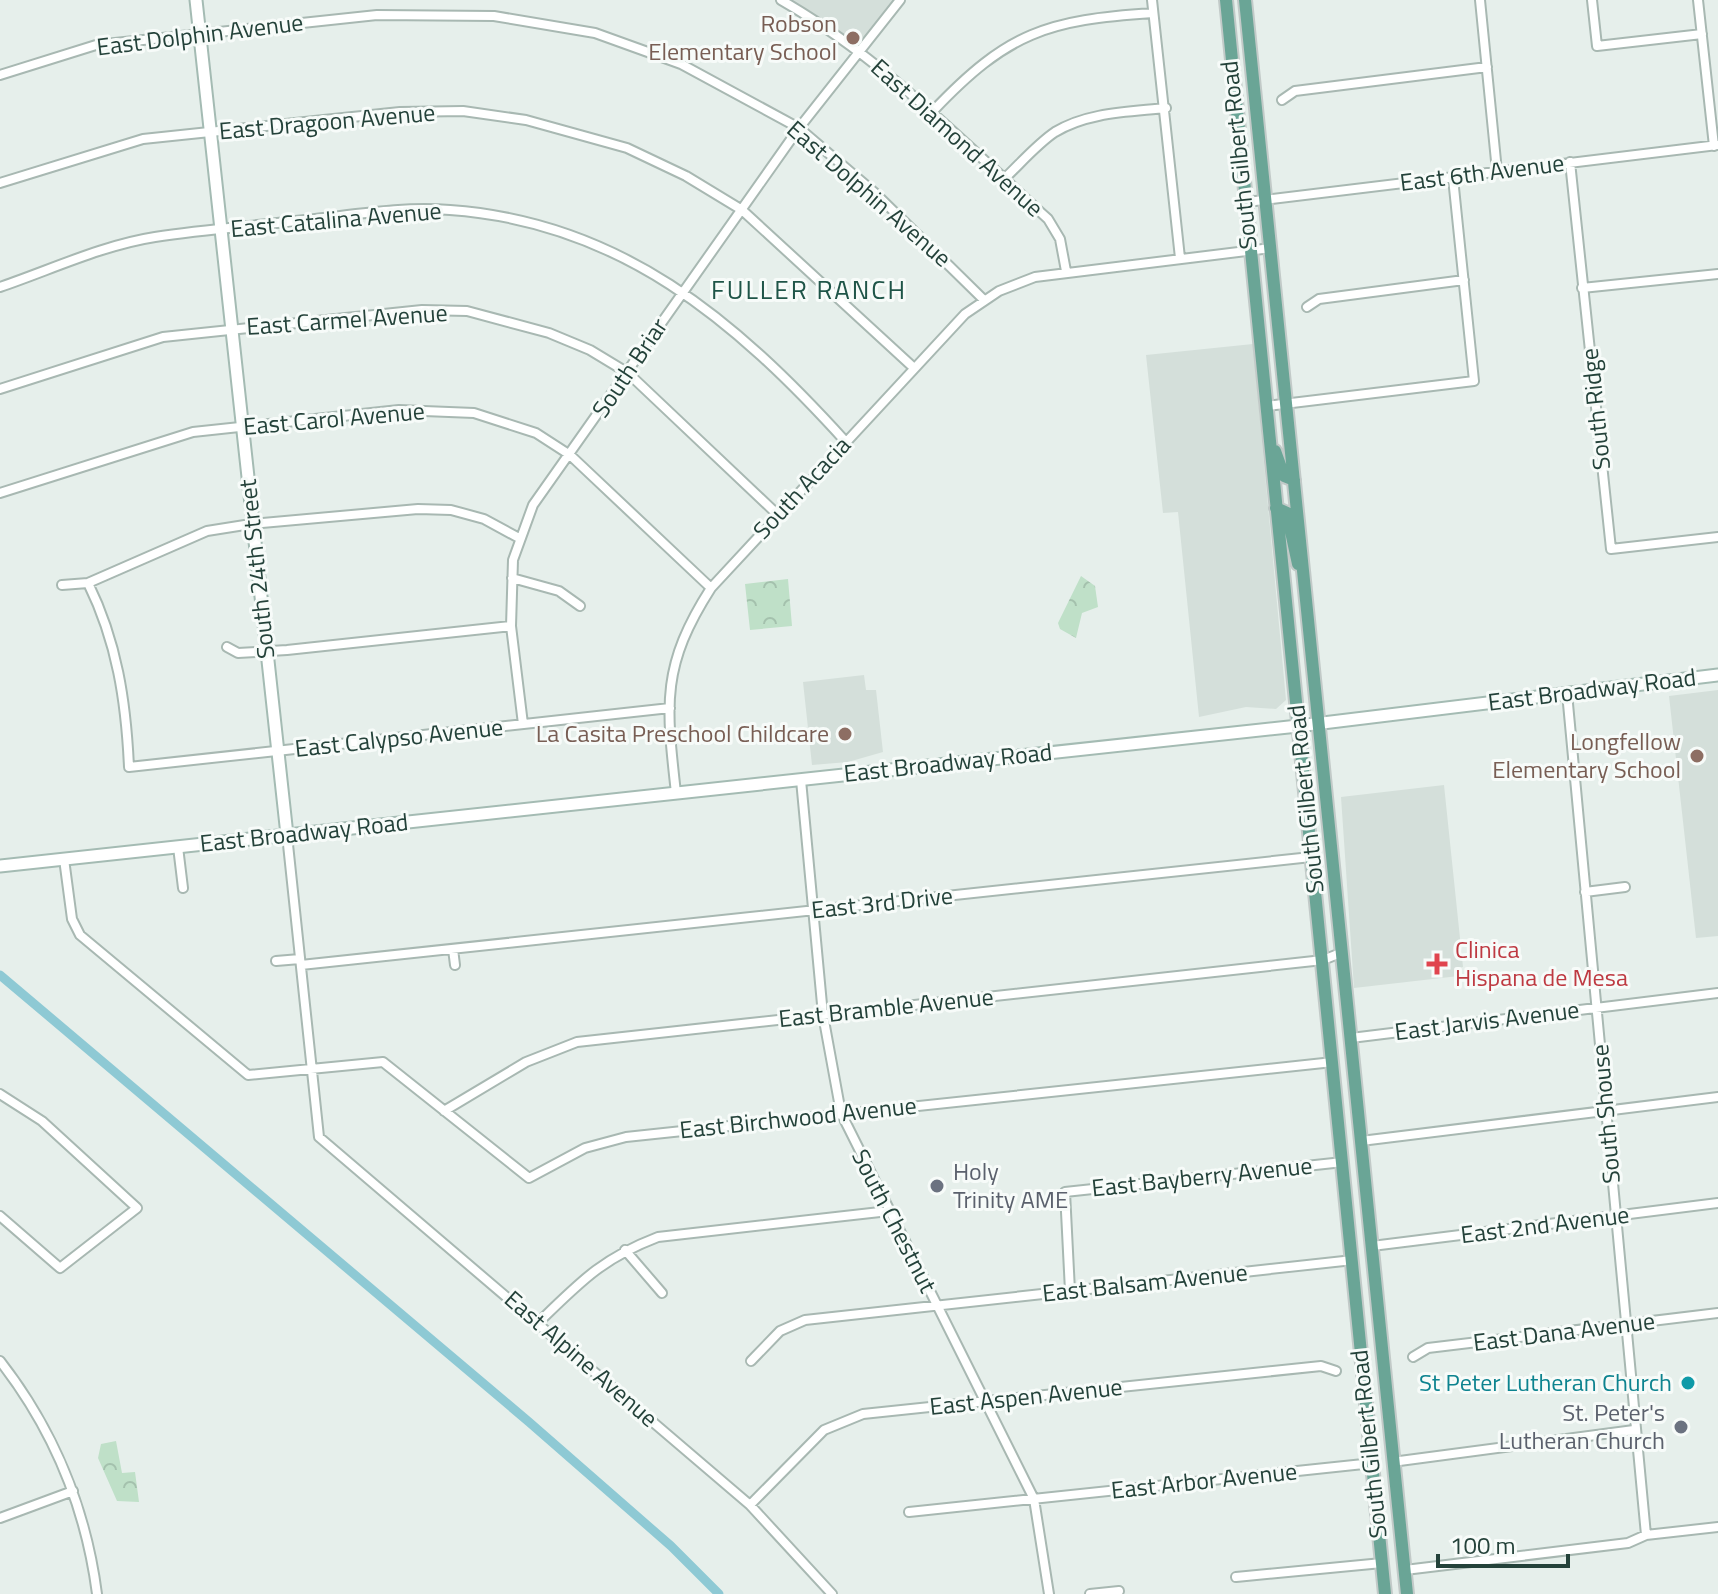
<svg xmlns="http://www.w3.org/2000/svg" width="1718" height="1594" viewBox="0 0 1718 1594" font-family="'Titillium Web',sans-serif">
<defs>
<pattern id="park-crowns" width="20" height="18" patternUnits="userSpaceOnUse" patternTransform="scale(2)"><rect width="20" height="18" fill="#bfe0c8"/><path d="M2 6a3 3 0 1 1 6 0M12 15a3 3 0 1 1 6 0" fill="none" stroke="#a4c1ad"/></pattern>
</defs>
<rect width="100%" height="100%" fill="#e6efeb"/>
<path fill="#d4dfda" d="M781,0H900L858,50Z
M1253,344L1286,700L1276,709L1246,707L1199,717L1178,512L1163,513L1146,355Z
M864,675L866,690H876L883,752L848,762L812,765L803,682Z
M1718,690V936L1696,938L1669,696Z
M1444,785L1463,967L1457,968L1459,976L1354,988L1341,797Z"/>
<path fill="url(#park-crowns)" d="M1081,576L1095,586L1098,607L1082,613L1076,638L1060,629L1058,623Z
M788,579L792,626L750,630L745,584Z
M116,1441L122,1473L135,1472L139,1502L117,1501L98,1458L101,1444Z"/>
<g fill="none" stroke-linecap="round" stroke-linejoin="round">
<path stroke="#8ec9d4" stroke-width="9" d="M0,975L529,1422L671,1546L719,1594"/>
<g stroke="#a8b8b2" stroke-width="12">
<path id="street" d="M781,0C882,58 962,141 1048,219L1060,239L1066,271
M1152,0L1180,258
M1480,0L1497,171
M1592,0L1597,46L1702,34
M1698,0L1714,146
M0,75L96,45L377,15L494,16L595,33L681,64L799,128L875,193L984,300
M1282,100L1295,91L1487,67
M933,111C1008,32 1047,20 1153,13
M1570,162L1611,549L1718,537
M1004,179C1020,164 1037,144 1055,132C1088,112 1129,112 1166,108
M0,183L143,139L400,112L463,111L526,120L627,148L686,176L742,210L914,368
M1247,202L1718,145
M0,287C50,270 103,245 155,237C205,229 255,226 305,220C353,215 402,206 450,210C620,222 735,320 845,441
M1582,288L1718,274
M1307,307L1319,299L1464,280
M0,389L163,337L422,310L467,311L549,333L590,350L628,373L777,514
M1267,406L1474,381L1453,178
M0,493L193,432L399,410L474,413L536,433L570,455L711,588
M512,578L559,591L580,606
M88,583C117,642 126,701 129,767L670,708
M62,585L88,583L207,531L251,524L418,509L451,510L484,519L519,538
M227,647L238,653L287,650L511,626
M1567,693L1646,1535
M523,724L511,626L513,560L533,505L799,128L900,0
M801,780L823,1015L841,1113L1034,1499L1049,1594
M676,793C666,704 661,666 711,588L965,314L999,291L1035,277L1271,248
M287,835L319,1137L750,1505L832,1594
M178,847L183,888
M64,859L72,919L80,935L248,1075L383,1062L529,1178L585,1148L626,1137L1333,1062
M1585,892L1625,887
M453,949L455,965
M276,961L300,959
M301,965L1311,857
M1351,1038L1718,993
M0,1094L42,1121L137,1208L60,1268L0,1216
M444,1111L526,1062L577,1042L1323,960L1343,952
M1361,1141L1718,1097
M1372,1246L1718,1203
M625,1250L662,1293
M1070,1291L1065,1192L1343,1162
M539,1322C581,1281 603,1258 658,1237L889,1211
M1413,1357L1428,1348L1718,1313
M0,1361C53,1429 86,1509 97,1594
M751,1361L780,1331L805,1320L1353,1260
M1392,1462L1634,1430
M750,1505L824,1430L863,1414L1321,1366L1336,1371
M909,1512L1373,1463
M0,1518L73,1491
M1405,1570L1628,1543L1646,1535L1718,1527
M1236,1577L1382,1563
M1090,1594L1119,1591"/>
</g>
<g stroke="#a4bbb3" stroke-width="15">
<path id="secondary" d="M196,0L287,835
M0,866L1298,726L1718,675"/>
</g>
<g stroke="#c2cac8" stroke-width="16">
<path id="primary" d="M1226,0L1385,1594
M1245,0L1407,1594
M1275,451L1284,476L1294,480
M1276,508L1287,513L1298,564"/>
</g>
<use href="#street" stroke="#fff" stroke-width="8"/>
<use href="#secondary" stroke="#fff" stroke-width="11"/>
<use href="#primary" stroke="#6aa596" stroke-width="12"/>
</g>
<g fill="#8d6e63" stroke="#f7fbf9" stroke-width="3">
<circle cx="853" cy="38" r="8"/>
<circle cx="845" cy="734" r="8"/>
<circle cx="1697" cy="756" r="8"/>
</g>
<path fill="#e0444e" stroke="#f7fbf9" stroke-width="3" d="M1433 952h8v8h8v8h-8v8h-8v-8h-8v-8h8z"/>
<g fill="#6b7280" stroke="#f7fbf9" stroke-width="3">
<circle cx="937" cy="1186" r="8"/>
<circle cx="1681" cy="1427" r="8"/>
</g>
<circle fill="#0f9aa8" stroke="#f7fbf9" stroke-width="3" cx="1688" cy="1383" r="8"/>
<g text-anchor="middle" stroke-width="6" stroke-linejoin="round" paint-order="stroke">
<g font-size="24" fill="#785e54" stroke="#f7fbf9" text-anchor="end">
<text x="837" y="32">Robson<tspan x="837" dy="28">Elementary School</tspan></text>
<text x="829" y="742">La Casita Preschool Childcare</text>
<text x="1681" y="750">Longfellow<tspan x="1681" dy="28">Elementary School</tspan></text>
</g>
<g font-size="24" fill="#24423a" stroke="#f7fbf9">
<text transform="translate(200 35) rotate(-7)" y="8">East Dolphin Avenue</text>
<text transform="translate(327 122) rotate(-5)" y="8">East Dragoon Avenue</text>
<text transform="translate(957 138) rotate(42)" y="8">East Diamond Avenue</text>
<text transform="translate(1239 155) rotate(-96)" y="8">South Gilbert Road</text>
<text transform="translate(1482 173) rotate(-7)" y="8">East 6th Avenue</text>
<text transform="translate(869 194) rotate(41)" y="8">East Dolphin Avenue</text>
<text transform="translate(336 220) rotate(-5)" y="8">East Catalina Avenue</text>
<text transform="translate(347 320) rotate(-4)" y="8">East Carmel Avenue</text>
<text transform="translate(630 368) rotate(-56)" y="8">South Briar</text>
<text transform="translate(1596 409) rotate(-96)" y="8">South Ridge</text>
<text transform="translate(334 419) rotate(-5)" y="8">East Carol Avenue</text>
<text transform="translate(802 488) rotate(-47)" y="8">South Acacia</text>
<text transform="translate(257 569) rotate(-96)" y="8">South 24th Street</text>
<text transform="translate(1592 690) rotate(-7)" y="8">East Broadway Road</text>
<text transform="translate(399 738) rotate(-6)" y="8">East Calypso Avenue</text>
<text transform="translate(948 763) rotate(-6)" y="8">East Broadway Road</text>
<text transform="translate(1306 799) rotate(-96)" y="8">South Gilbert Road</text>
<text transform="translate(304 833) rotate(-6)" y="8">East Broadway Road</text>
<text transform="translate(882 903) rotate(-6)" y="8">East 3rd Drive</text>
<text transform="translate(886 1008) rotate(-6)" y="8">East Bramble Avenue</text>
<text transform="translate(1487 1021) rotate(-7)" y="8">East Jarvis Avenue</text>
<text transform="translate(1606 1114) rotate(-95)" y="8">South Shouse</text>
<text transform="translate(798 1118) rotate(-6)" y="8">East Birchwood Avenue</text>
<text transform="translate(1202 1177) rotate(-6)" y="8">East Bayberry Avenue</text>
<text transform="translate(894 1221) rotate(63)" y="8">South Chestnut</text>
<text transform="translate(1545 1225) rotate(-7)" y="8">East 2nd Avenue</text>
<text transform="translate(1145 1283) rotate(-6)" y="8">East Balsam Avenue</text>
<text transform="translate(1564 1332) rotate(-7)" y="8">East Dana Avenue</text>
<text transform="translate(581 1359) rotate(41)" y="8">East Alpine Avenue</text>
<text transform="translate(1026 1397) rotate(-6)" y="8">East Aspen Avenue</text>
<text transform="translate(1369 1444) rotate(-96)" y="8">South Gilbert Road</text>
<text transform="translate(1204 1481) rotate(-6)" y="8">East Arbor Avenue</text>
</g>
<g font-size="24" fill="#be3a42" stroke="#f7fbf9" text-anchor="start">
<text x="1455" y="958">Clinica<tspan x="1455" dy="28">Hispana de Mesa</tspan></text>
</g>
<g font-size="24" fill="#5b616d" stroke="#f7fbf9" text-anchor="start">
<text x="953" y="1180">Holy<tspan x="953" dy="28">Trinity AME</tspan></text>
<text x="1665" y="1421" text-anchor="end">St. Peter's<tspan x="1665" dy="28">Lutheran Church</tspan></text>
</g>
<g font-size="24" fill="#0d838f" stroke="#f7fbf9" text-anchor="end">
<text x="1672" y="1391">St Peter Lutheran Church</text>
</g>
<g font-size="26" letter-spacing="2" fill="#1f5548" stroke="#f7fbf9">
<text x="809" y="299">FULLER RANCH</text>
</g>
</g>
<path d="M1438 1554v12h130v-12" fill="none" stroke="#24423a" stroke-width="4"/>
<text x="1450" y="1554" font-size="24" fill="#24423a" stroke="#f7fbf9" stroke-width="6" paint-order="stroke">100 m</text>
</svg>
